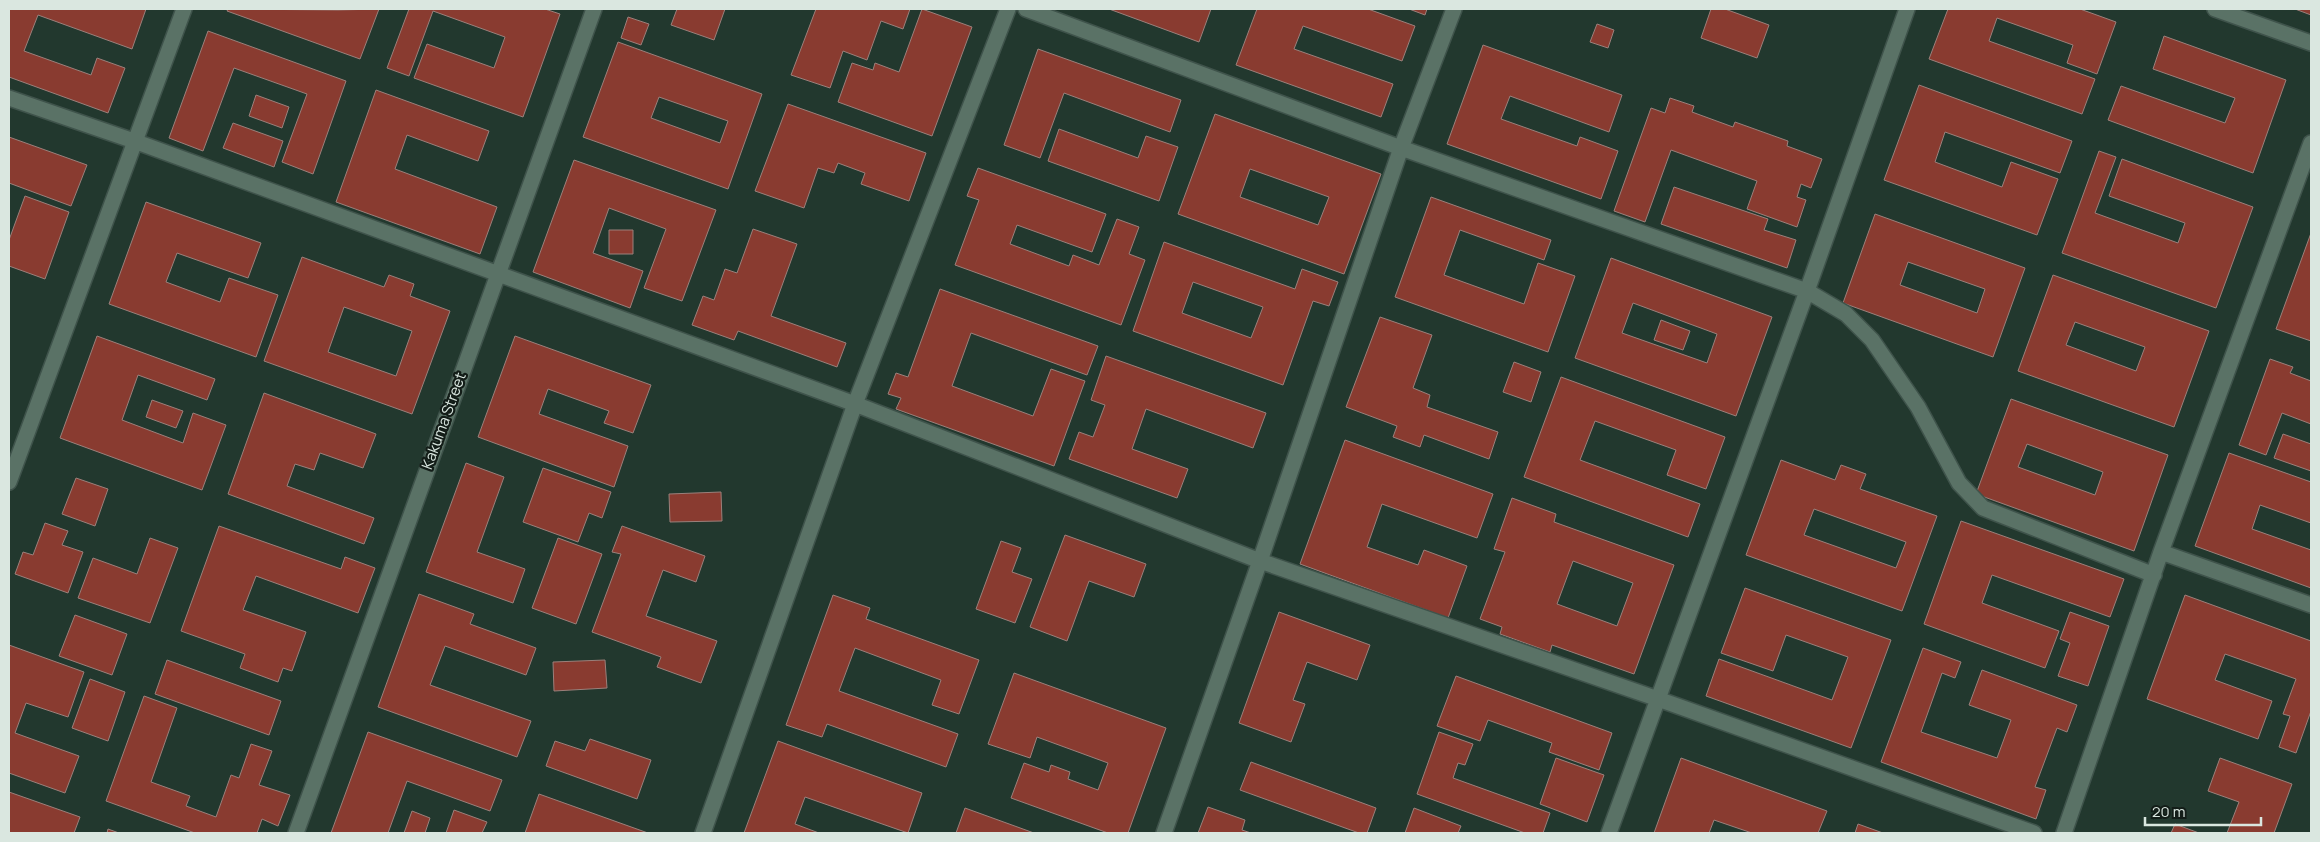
<svg xmlns="http://www.w3.org/2000/svg" width="2320" height="842" viewBox="0 0 2320 842" font-family="Manrope,sans-serif">
<rect width="100%" height="100%" fill="#22382e"/>
<path fill="#893b30" stroke="#9b807b" fill-rule="evenodd" d="M9,9H146L132,49L38,15L24,51L91,75L97,58L125,68L108,113L9,77Z
M228,9L338,10L379,9L360,59L227,11Z
M409,9H545L560,14L523,117L414,78L427,44L494,68L505,37L433,11L409,76L387,68Z
M677,9H725L714,40L671,25Z
M816,9H910L903,29L881,21L867,60L843,51L830,88L791,75Z
M922,9L972,27L932,136L838,102L852,63L873,70L875,63L899,72Z
M1109,9H1211L1199,42Z
M1257,9H1368L1415,26L1402,61L1303,26L1294,49L1393,84L1381,117L1236,65Z
M1409,9H1427L1425,15Z
M1711,9H1725L1769,25L1757,58L1701,38Z
M1948,9H2080L2116,22L2097,74L2067,63L2073,45L1997,18L1989,41L2095,79L2082,114L1929,59Z
M2295,9H2311V15Z
M628,17L649,24L641,45L621,38Z
M1597,24L1614,30L1608,48L1590,42Z
M208,31L346,81L313,174L282,162L307,94L234,68L203,151L169,138Z
M2164,36L2286,80L2253,173L2108,120L2121,86L2225,123L2235,98L2153,69Z
M618,42L762,94L728,189L583,137ZM659,97L728,121L720,143L651,118Z
M1483,45L1622,95L1609,132L1510,96L1501,119L1577,146L1580,137L1618,151L1601,199L1447,144Z
M1038,49L1181,100L1170,132L1064,93L1040,158L1004,145Z
M1919,85L2072,141L2060,173L1945,132L1935,162L2002,187L2011,162L2058,179L2037,235L1884,180Z
M376,90L489,131L478,161L407,135L395,169L497,207L480,254L336,202Z
M256,95L289,107L282,128L249,116Z
M1670,98L1694,106L1692,112L1733,127L1735,122L1788,141L1787,146L1822,159L1811,188L1801,184L1797,197L1806,200L1797,227L1747,209L1757,181L1671,150L1645,222L1614,211L1651,108L1665,113Z
M788,104L926,153L909,201L861,184L865,173L838,163L834,173L818,168L804,208L755,191Z
M1215,114L1381,174L1344,274L1178,214ZM1250,169L1329,197L1318,225L1240,197Z
M233,123L283,141L274,167L223,148Z
M1059,129L1138,158L1146,136L1178,147L1159,201L1048,161Z
M9,137L87,165L71,206L9,183Z
M2099,151L2116,157L2095,213L2178,243L2185,223L2109,196L2122,159L2253,207L2216,308L2062,253Z
M574,160L716,210L682,301L644,288L666,229L609,208L593,253L643,271L630,308L533,272Z
M978,168L1106,214L1092,252L1017,225L1010,244L1069,266L1073,255L1099,265L1117,219L1139,227L1129,254L1145,260L1121,325L955,265L979,200L967,196Z
M1674,187L1768,219L1764,230L1796,240L1787,268L1661,224Z
M25,196L69,212L45,279L9,266V240Z
M1431,197L1551,240L1544,260L1460,230L1444,275L1524,304L1538,263L1575,276L1548,352L1395,297Z
M146,202L261,243L248,278L177,253L166,282L220,302L229,278L278,295L256,357L109,304Z
M1875,214L2025,268L1993,357L1843,303ZM1908,262L1985,289L1977,313L1900,285Z
M753,229L797,244L771,316L846,343L837,367L738,331L734,340L692,325L703,296L714,300L725,269L737,273Z
M609,230H633V254H609Z
M2311,233V341L2276,329Z
M1164,242L1295,289L1302,269L1338,282L1329,306L1313,301L1283,385L1133,331ZM1193,282L1263,307L1251,338L1182,313Z
M302,257L384,287L389,275L414,284L410,296L450,311L412,414L264,361ZM344,307L412,331L396,376L328,352Z
M1611,258L1772,317L1736,416L1575,358ZM1633,303L1717,334L1707,363L1622,333Z
M2053,275L2209,331L2174,427L2018,371ZM2075,322L2145,347L2136,371L2066,345Z
M940,289L1098,346L1087,375L971,333L952,386L1033,416L1051,369L1085,381L1054,466L896,409L901,398L888,394L896,373L908,377Z
M1380,317L1432,335L1413,388L1430,395L1427,407L1498,432L1489,459L1424,435L1420,447L1393,437L1397,426L1346,407Z
M1661,320L1690,331L1683,350L1654,340Z
M97,336L215,379L207,400L138,375L122,420L183,443L193,413L226,425L202,490L60,438Z
M515,336L651,385L633,433L604,423L609,411L548,389L539,414L628,446L614,487L478,437Z
M1106,356L1266,413L1253,448L1146,409L1132,449L1188,469L1177,498L1069,459L1079,432L1093,437L1105,405L1091,400Z
M2270,359L2293,367L2290,373L2311,381V424L2282,413L2266,455L2239,445Z
M1514,362L1541,372L1531,402L1503,392Z
M1561,377L1725,437L1706,489L1667,475L1676,450L1595,421L1580,460L1700,504L1688,537L1524,477Z
M264,393L376,434L363,468L320,453L314,470L295,464L287,486L374,518L364,544L228,494Z
M2011,399L2168,455L2134,551L1976,494ZM2027,444L2103,472L2095,495L2018,467Z
M152,400L183,411L176,428L146,417Z
M2283,434L2311,444V471L2274,458Z
M1345,440L1493,494L1477,538L1382,504L1367,547L1418,565L1424,550L1467,566L1448,618L1300,564Z
M2229,453L2311,482V523L2260,505L2252,529L2311,550V588L2195,546Z
M1781,460L1835,480L1841,465L1866,474L1860,489L1937,516L1902,611L1746,555ZM1814,509L1906,542L1896,568L1804,535Z
M466,463L504,477L477,552L525,569L513,603L426,572Z
M543,468L611,492L602,518L589,513L578,542L523,522Z
M76,478L108,489L95,526L62,514Z
M721,492L722,521L670,522L669,494Z
M1512,498L1556,514L1554,522L1674,565L1634,674L1552,645L1550,652L1500,634L1502,627L1480,619L1505,552L1494,549ZM1573,561L1633,583L1617,626L1557,604Z
M1961,521L2124,579L2110,617L1992,575L1982,603L2059,631L2045,668L1924,624Z
M45,523L68,531L62,545L83,552L68,593L15,574L23,552L33,555Z
M219,526L341,569L345,557L375,568L358,613L256,576L243,610L306,632L292,671L283,668L278,682L240,668L245,654L181,631Z
M622,526L705,556L696,582L663,570L646,616L717,641L701,683L657,667L661,657L592,632L621,554L612,552Z
M1065,535L1146,564L1134,597L1089,581L1067,641L1030,627Z
M150,538L178,548L150,623L78,598L93,558L137,574Z
M558,538L602,554L576,624L532,608Z
M1001,541L1021,548L1012,572L1032,579L1015,623L976,609Z
M1745,588L1891,640L1851,748L1706,696L1719,659L1832,700L1848,657L1786,635L1773,671L1721,653Z
M419,594L474,614L470,624L536,648L526,675L445,646L430,685L531,721L517,757L378,707Z
M833,595L870,608L866,619L979,660L959,714L932,705L941,680L855,648L839,691L958,734L946,767L827,724L822,737L786,725Z
M2185,595L2311,641V711L2296,753L2279,747L2290,716L2283,714L2296,679L2225,654L2215,680L2272,701L2258,739L2147,699Z
M1279,612L1370,645L1357,680L1307,662L1293,700L1305,704L1291,742L1239,723Z
M2070,612L2109,626L2088,686L2058,676L2070,643L2060,639Z
M75,615L127,634L112,675L59,656Z
M9,645L84,672L68,717L26,703L15,733L79,756L65,793L9,773Z
M1923,648L1961,662L1955,678L1942,673L1921,732L1997,758L2011,720L1969,705L1982,670L2077,705L2067,732L2057,728L2035,787L2046,790L2036,819L1881,762Z
M167,660L281,701L269,735L155,694Z
M605,660L607,688L554,691L553,662Z
M1014,673L1166,728L1128,833H1108L1011,798L1024,763L1049,772L1051,765L1070,772L1068,779L1098,790L1108,763L1037,737L1030,758L988,744Z
M1456,676L1612,733L1599,770L1549,752L1552,743L1488,720L1480,741L1437,726Z
M90,679L125,692L108,741L72,728Z
M144,696L177,708L151,782L190,796L186,806L216,817L231,775L239,778L251,744L272,751L259,785L290,795L278,826L262,819L257,833H195L106,801Z
M368,732L502,780L490,811L407,781L388,833H331Z
M1439,732L1473,744L1465,765L1458,763L1453,778L1550,813L1543,833H1525L1417,794Z
M590,739L651,760L637,799L546,766L555,741L585,751Z
M778,741L922,793L908,833L805,797L795,824L819,833H744Z
M1556,758L1604,775L1587,822L1540,804Z
M1681,758L1827,811L1818,833H1752L1714,820L1709,833H1654Z
M2220,758L2292,784L2274,833H2227L2239,802L2208,791Z
M1251,762L1376,808L1367,833H1359L1240,790Z
M9,792L80,817L74,833H9Z
M539,794L648,833H525Z
M1208,807L1245,820L1242,830L1251,833H1198Z
M965,808L1034,833H956Z
M1414,808L1461,826L1458,833H1405Z
M454,810L487,822L482,833H446Z
M412,811L430,818L425,833H404Z
M1858,824L1883,833H1855Z
M2175,824L2199,833H2171Z
M108,829L119,833H107Z"/>
<g fill="none" stroke-linecap="round" stroke-linejoin="round">
<g stroke="#3f534b" stroke-width="18">
<path id="street" d="M1026,9L1401,148L1807,291L1846,314L1872,340L1918,407L1959,483L1983,508L2154,575
M2215,9L2311,43
M9,98L134,141L855,404L1260,561L1658,699L2034,833
M9,482L184,9
M2161,552L2311,605
M296,833L594,9
M703,833L855,404L1008,9
M1164,833L1260,561L1401,148L1454,9
M1609,833L1807,291L1907,9
M2064,833L2161,552L2311,143"/>
</g>
<use href="#street" stroke="#5a7266" stroke-width="15"/>
</g>
<g text-anchor="middle" stroke-width="4.5" stroke-linejoin="round" paint-order="stroke">
<g font-size="15" fill="#dae7e0" stroke="#131d18">
<text transform="translate(444 421) rotate(-70)" y="5">Kakuma Street</text>
</g>
</g>
<rect width="2320" height="842" fill="none" stroke="#dae7e0" stroke-width="20"/>
<path d="M2145 817v8h116v-8" fill="none" stroke="#dae7e0" stroke-width="2.5"/>
<text x="2152" y="817" font-size="15" fill="#dae7e0" stroke="#131d18" stroke-width="4" paint-order="stroke">20 m</text>
</svg>
